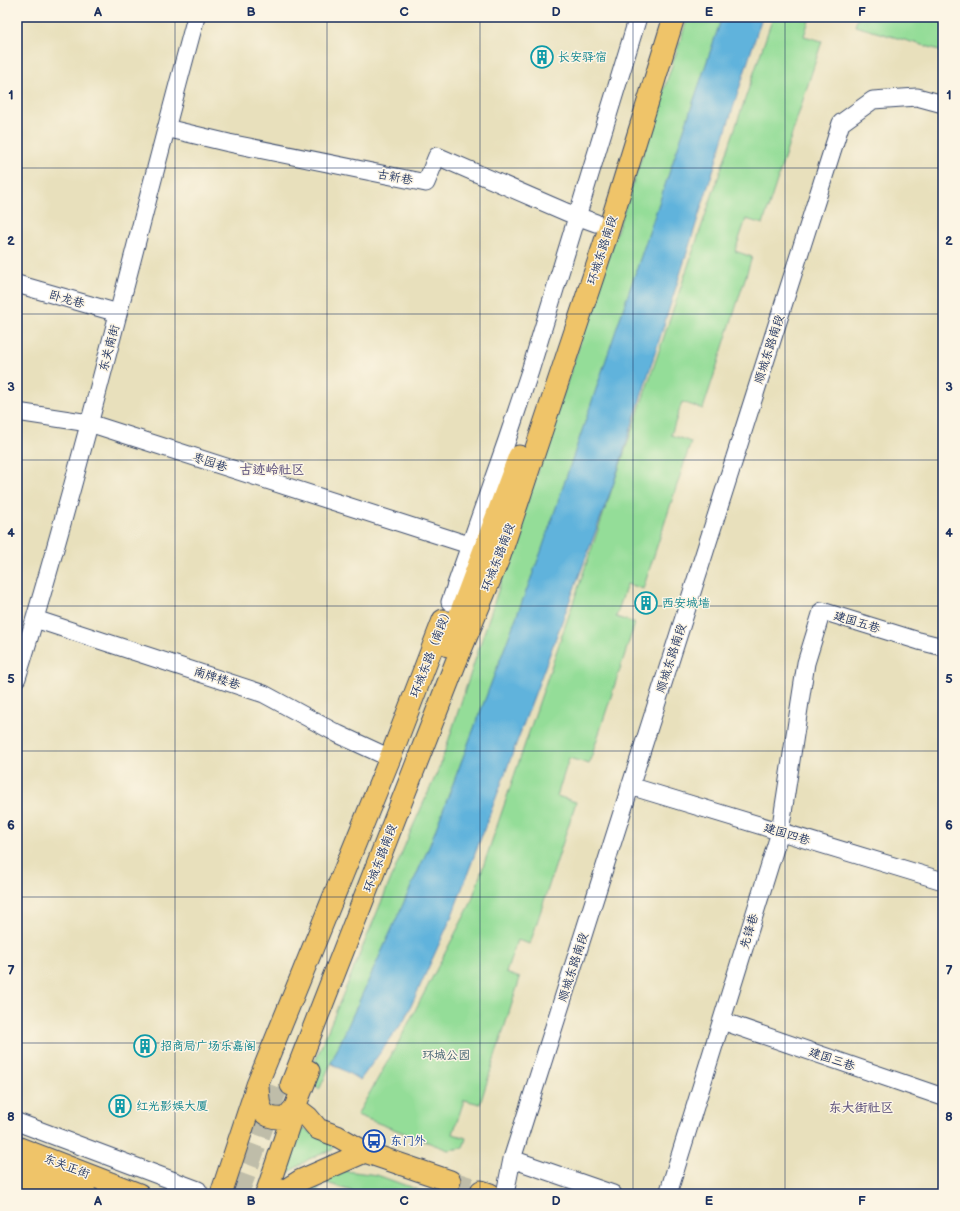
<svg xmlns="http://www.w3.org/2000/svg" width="960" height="1211" viewBox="0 0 960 1211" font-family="'Balsamiq Sans','LXGW WenKai TC',sans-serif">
<rect width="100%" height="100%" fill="#fcf5e5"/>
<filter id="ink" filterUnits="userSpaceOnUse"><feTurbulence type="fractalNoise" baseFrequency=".025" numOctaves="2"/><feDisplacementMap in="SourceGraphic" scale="8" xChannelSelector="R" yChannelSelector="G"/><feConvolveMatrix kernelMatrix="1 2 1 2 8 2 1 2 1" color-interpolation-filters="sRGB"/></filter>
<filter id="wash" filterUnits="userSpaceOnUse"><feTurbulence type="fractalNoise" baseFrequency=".012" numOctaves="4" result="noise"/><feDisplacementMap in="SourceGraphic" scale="16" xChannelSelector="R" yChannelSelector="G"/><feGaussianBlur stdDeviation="0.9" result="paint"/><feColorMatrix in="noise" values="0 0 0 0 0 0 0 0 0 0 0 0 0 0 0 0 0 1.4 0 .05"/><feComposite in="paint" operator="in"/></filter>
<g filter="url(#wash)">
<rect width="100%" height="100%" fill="#e8e0bc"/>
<path fill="#94dd98" stroke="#58867b" d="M688,17H722L541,552L429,847L319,1090L309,1076L410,833L440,766Z
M773,17H810L804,36L822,41L763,224L746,219L735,251L752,257L703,409L682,402L671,435L691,442L643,589L627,584L616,617L635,623L589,764L569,758L557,796L576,802L530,944L517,940L506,973L520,978L480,1104L464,1100L453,1134L466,1138L463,1148L448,1150L357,1115L397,1045L470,905Z
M858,17H943V51L855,26Z
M300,1128L336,1141L332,1150L309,1159L279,1179Z
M331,1169L377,1175L429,1194H360L321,1181L317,1194H291Z"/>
<path fill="#61b3dc" stroke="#3e719d" d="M722,17H762L613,485L451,918L405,1019L360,1080L331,1063L429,847L541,552Z"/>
</g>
<g filter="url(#ink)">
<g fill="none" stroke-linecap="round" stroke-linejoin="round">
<path stroke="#bfbda9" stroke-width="21" stroke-dasharray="21 10" stroke-linecap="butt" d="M450,1181L481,1191
M238,1194L280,1081"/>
<g stroke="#3a4a6c" stroke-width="19">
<path id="minor" d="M166,128L229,143L426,183L437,156L566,212L596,223
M17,284L118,313
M17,412L89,423L469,545
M450,602L507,440L530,371L638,17
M35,619L264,694L338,734L390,758
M17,678C84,460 136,237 196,17
M630,786L943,881
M722,1021L943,1097
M17,1122L198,1190L200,1194
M512,1159L613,1194
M505,1194L512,1159L841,123L873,100L917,97L943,104
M668,1194L780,832L806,663L822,611L919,641L943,647"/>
</g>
<g stroke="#3a4a6c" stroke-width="23">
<path id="major" d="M448,646L519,456
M309,1071L295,1107L308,1117L318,1129L337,1136L365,1152L450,1181
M291,1085L456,662L500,556L606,238L674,17
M258,1086C259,1108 260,1120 286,1118L295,1107
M17,1147L139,1194
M17,1167L86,1194
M17,1179L39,1194
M481,1191L490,1194
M221,1194L257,1085L390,758L443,620
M266,1194L295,1107
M279,1194L301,1180L365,1152"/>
</g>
<use href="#minor" stroke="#fff" stroke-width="17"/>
<use href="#major" stroke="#efc469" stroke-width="21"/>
</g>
</g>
<path fill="none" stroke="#1b2f5e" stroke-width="1" stroke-opacity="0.55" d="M175,17V1194M327,17V1194M480,17V1194M633,17V1194M785,17V1194M17,168H943M17,314H943M17,460H943M17,606H943M17,751H943M17,897H943M17,1043H943"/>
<defs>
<g id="building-ring" transform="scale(1.15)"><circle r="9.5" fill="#fcf5e5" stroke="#0f9aa8" stroke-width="1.5"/><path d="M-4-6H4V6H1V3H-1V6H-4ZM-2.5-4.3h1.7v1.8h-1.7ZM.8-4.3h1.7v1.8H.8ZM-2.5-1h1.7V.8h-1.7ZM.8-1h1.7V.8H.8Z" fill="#0f9aa8"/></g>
<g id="bus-ring" transform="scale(1.15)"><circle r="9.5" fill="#fcf5e5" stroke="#1a4fb4" stroke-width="1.5"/><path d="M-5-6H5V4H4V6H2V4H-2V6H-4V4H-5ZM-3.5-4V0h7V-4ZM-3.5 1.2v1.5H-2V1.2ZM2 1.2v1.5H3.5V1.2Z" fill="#1a4fb4"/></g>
</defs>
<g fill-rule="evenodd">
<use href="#building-ring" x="542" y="57"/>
<use href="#building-ring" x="646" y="603"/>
<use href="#building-ring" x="145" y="1046"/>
<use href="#building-ring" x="120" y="1106"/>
<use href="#bus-ring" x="374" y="1141"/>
</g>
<g text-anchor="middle" stroke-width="3" stroke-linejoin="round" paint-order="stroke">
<g font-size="12" fill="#0d838f" stroke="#fcf5e5" text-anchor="start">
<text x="558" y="61">长安驿·宿</text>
<text x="662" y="607">西安城墙</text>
<text x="160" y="1050">招商局广场乐嘉阁</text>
<text x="136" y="1110">红光影娱大厦</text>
</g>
<g font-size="12" fill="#1b2f5e" stroke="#fcf5e5">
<text transform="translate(395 177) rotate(11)" y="4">古新巷</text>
<text transform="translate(602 250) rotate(-72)" y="4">环城东路南段</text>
<text transform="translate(67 299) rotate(16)" y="4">卧龙巷</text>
<text transform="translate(109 348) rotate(-75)" y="4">东关南街</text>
<text transform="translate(769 349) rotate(-72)" y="4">顺城东路南段</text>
<text transform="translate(210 462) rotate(18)" y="4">枣园巷</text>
<text transform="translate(498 557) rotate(-69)" y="4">环城东路南段</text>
<text transform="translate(857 622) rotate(17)" y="4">建国五巷</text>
<text transform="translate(431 652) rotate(-69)" y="4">环城东路（南段）</text>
<text transform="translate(671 658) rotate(-72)" y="4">顺城东路南段</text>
<text transform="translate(217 678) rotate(18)" y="4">南牌楼巷</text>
<text transform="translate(787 834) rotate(17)" y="4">建国四巷</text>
<text transform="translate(380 858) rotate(-69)" y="4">环城东路南段</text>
<text transform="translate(749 931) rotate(-73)" y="4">先锋巷</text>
<text transform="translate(573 967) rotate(-72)" y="4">顺城东路南段</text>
<text transform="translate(832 1059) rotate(19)" y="4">建国三巷</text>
<text transform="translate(67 1166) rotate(21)" y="4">东关正街</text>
</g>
<g font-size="12" fill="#395a6c" stroke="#fcf5e5">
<text x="446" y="1059">环城公园</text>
</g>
<g font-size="12" fill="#164399" stroke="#fcf5e5" text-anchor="start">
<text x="390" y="1145">东门外</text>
</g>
<g font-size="13" font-weight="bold" fill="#625780" stroke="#fcf5e5">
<text x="272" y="474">古迹岭社区</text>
<text x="861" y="1112">东大街社区</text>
</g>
</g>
<rect width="960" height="1211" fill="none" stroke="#fcf5e5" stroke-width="44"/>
<rect x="22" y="22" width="916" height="1167" fill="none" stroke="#1b2f5e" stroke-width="1.5"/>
<g font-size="13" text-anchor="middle" font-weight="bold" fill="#1b2f5e">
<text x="98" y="16">A</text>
<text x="251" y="16">B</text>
<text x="404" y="16">C</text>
<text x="556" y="16">D</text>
<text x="709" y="16">E</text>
<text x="862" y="16">F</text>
<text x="11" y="99">1</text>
<text x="949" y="99">1</text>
<text x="11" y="245">2</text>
<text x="949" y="245">2</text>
<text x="11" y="391">3</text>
<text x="949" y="391">3</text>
<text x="11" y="537">4</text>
<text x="949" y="537">4</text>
<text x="11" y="683">5</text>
<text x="949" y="683">5</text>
<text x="11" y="829">6</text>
<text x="949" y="829">6</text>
<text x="11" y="975">7</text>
<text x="949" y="975">7</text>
<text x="11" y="1121">8</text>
<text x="949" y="1121">8</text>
<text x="98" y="1205">A</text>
<text x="251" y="1205">B</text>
<text x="404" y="1205">C</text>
<text x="556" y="1205">D</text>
<text x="709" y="1205">E</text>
<text x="862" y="1205">F</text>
</g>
</svg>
